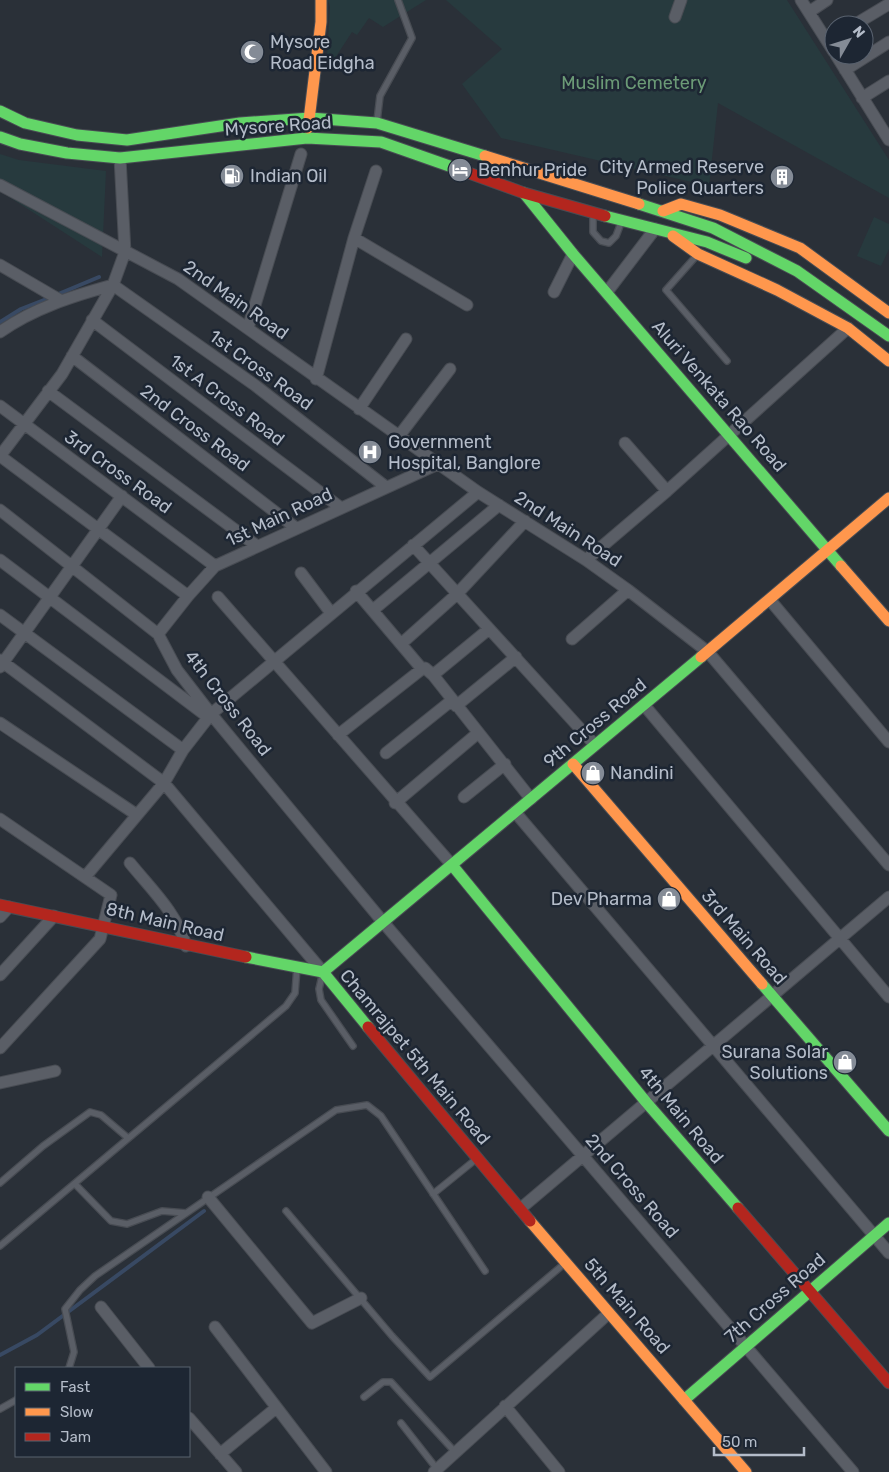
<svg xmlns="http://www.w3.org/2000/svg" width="889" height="1472" viewBox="0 0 889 1472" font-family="Rubik,sans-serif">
<rect width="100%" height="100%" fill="#2a3038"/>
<path fill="#273a3e" d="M328,0H426L383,27L369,18L357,35L352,32L326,72L330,7Z
M446,0H787L889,160V198L718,103L709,186L501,138L462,84L502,49Z
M0,154L19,160L106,171L102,257L0,191Z
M874,217L889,224V249L881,266L857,256Z"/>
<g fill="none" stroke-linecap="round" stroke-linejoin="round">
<path stroke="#384963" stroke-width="4" d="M56,295L99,277
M0,322L21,309L49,298
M0,1355L37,1335L204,1211"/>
<g stroke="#484c53" stroke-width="8">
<path id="lane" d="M377,121L380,96L412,38L398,0
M593,216V232L601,241L609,243L616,236L621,223
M698,254L666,290L727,361
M322,976L319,989L321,1000L353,1046
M0,1183L43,1146L90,1112L101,1115L128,1138
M75,1184L111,1221L127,1224L162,1211L186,1213
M433,1194L475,1160
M286,1211L392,1336L430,1377L564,1264
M0,1246L286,1006L295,993L297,967
M69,1368L74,1352L65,1309L80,1290L95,1276L336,1110L367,1105L381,1116L485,1271
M364,1397L383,1382H391L455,1452
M0,1409L16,1400
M401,1423L437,1469"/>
</g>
<g stroke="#484c53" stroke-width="13">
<path id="street" d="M801,0L834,52
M809,12L827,0
M675,17L681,0
M854,25L889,4
M836,55L889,140
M845,70L889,42
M862,98L889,81
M0,185L178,279L478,492L586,560L628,590L708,652L889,865
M354,238L467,305
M0,265L60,300
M554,292L573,254
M607,292L655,229
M92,320L341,508
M248,328L301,154
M0,332C34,308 73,296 113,285L256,386L386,487
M72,356L296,528
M316,379L354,238L376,171
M48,391L257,546
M0,406L215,566
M359,409L406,339
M399,436L450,369
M625,443L667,491
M0,456L62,374L113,285L125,252L120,158
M0,456L188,596
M0,510L158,634L177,670L211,714L383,922L853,1472
M413,545L595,745
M0,560L208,717
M586,560L667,491L848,328
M301,573L331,613
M356,591L422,669L425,668L433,675L531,799
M218,597L452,865
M770,600L889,742
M373,610L499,505
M0,615L183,750
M158,634L188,596L215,566L438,464
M572,639L628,590
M401,644L457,594L525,521
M0,660L164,783L323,972
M0,667L122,496
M433,675L489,629
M644,705L889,997
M456,706L516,657
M0,723L137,815
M338,735L422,669
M386,753L451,701
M464,797L505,764
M395,803L478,733
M515,812L889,1253
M0,819L111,895L100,939L0,1048
M130,863C151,889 177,913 186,946
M85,877L164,783L183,750L211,714L478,492
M0,917L9,907
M0,975L54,916
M0,1083L55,1071
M208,1197L312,1323L361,1298
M520,1209L889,897
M101,1307L149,1368
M215,1327L326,1472
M505,1406L559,1472
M189,1418L236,1472
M220,1454L276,1408
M434,1472L609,1313"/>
</g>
<g stroke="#484c53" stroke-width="13">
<path id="fast" d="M0,111L25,123L77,135L127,140L240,123L310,118L377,123L485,156
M0,137L20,144L67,153L120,158L307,138L381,142L455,168
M524,193L573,254L841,566
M639,204L713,228L797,271L889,336
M605,216L707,242L746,258
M452,865L646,1102L738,1208
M246,957L323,972
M762,984L889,1131
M368,1027L323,972L701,657
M684,1400L889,1223"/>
</g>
<g stroke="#484c53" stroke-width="13">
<path id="slow" d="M308,128L321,22V0
M485,156L639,204
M663,211L681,204L720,215L800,248L889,313
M673,236L698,254L777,290L848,328L889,361
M841,566L889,621
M701,657L889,498
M573,764L762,984
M530,1221L746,1472"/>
</g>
<g stroke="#484c53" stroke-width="13">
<path id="jam" d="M455,168L524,193L605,216
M0,905L246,957
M368,1027L530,1221
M738,1208L889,1383"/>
</g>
<use href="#lane" stroke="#5a5e66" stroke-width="5.5"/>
<use href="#street" stroke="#5a5e66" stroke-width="11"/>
<use href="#fast" stroke="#63d668" stroke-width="11"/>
<use href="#slow" stroke="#ff974d" stroke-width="11"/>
<use href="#jam" stroke="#b3261e" stroke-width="11"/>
</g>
<defs>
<g id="mosque-disc" transform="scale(1.25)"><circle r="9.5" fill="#848b96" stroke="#1d2633"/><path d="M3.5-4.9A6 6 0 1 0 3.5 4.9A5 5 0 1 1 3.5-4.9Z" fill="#fff"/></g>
<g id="hotel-disc" transform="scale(1.25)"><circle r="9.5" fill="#848b96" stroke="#1d2633"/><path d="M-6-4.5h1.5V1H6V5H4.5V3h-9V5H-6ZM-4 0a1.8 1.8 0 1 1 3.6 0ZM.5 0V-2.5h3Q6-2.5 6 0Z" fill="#fff"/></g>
<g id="fuel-disc" transform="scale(1.25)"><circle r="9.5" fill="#848b96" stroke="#1d2633"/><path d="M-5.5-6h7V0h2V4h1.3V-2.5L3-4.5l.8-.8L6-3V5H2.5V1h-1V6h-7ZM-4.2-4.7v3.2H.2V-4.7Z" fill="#fff"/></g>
<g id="building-disc" transform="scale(1.25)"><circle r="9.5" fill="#848b96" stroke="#1d2633"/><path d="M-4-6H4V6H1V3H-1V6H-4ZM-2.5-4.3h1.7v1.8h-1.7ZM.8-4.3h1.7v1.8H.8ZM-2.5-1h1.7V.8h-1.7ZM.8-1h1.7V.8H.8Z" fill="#fff"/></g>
<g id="hospital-disc" transform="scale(1.25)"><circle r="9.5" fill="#848b96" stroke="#1d2633"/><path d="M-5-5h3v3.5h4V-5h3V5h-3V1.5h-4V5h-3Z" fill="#fff"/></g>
<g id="shop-disc" transform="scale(1.25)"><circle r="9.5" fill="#848b96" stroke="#1d2633"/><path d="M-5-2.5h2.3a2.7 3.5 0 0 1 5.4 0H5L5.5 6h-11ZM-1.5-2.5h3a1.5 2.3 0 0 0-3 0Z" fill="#fff"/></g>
</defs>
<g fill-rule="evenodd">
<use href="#mosque-disc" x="252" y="52"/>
<use href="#hotel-disc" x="460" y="170"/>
<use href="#fuel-disc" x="232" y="176"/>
<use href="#building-disc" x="782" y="177"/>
<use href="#hospital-disc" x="370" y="452"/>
<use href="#shop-disc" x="593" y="773"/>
<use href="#shop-disc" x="669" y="899"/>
<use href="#shop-disc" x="845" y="1062"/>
</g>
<g text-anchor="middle" stroke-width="5" stroke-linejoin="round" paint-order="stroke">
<g font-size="18" fill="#b4bcc9" stroke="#1d2633" text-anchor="start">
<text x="270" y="48">Mysore<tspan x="270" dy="21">Road Eidgha</tspan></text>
<text x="764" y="173" text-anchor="end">City Armed Reserve<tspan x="764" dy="21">Police Quarters</tspan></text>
<text x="478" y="176">Benhur Pride</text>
<text x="250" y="182">Indian Oil</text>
<text x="388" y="448">Government<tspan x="388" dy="21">Hospital, Banglore</tspan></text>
<text x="610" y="779">Nandini</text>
<text x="652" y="905" text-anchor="end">Dev Pharma</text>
<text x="828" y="1058" text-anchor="end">Surana Solar<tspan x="828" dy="21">Solutions</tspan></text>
</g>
<g font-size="18" fill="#6b9a76" stroke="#1d2633">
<text x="634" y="89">Muslim Cemetery</text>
</g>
<g font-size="18" fill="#b4bcc9" stroke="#1d2633">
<text transform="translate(278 126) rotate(-4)" y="6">Mysore Road</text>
<text transform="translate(236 300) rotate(35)" y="6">2nd Main Road</text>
<text transform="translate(261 370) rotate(36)" y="6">1st Cross Road</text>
<text transform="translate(719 396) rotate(49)" y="6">Aluri Venkata Rao Road</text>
<text transform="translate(227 400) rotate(37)" y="6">1st A Cross Road</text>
<text transform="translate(195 428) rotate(37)" y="6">2nd Cross Road</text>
<text transform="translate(118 472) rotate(36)" y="6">3rd Cross Road</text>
<text transform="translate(279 517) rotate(-25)" y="6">1st Main Road</text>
<text transform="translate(568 529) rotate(33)" y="6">2nd Main Road</text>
<text transform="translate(228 703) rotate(52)" y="6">4th Cross Road</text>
<text transform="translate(595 723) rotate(-40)" y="6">9th Cross Road</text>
<text transform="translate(165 922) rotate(13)" y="6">8th Main Road</text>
<text transform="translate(744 937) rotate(49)" y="6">3rd Main Road</text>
<text transform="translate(415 1057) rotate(50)" y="6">Chamrajpet 5th Main Road</text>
<text transform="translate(681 1115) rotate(50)" y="6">4th Main Road</text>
<text transform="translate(632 1186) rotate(49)" y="6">2nd Cross Road</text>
<text transform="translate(775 1298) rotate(-41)" y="6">7th Cross Road</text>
<text transform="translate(627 1306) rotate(49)" y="6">5th Main Road</text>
</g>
</g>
<rect x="15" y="1367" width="175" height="90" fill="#1d2633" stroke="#59626f"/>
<rect x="25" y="1383" width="25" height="8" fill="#63d668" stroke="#59626f"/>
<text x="60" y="1392" font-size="15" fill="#b4bcc9">Fast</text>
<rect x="25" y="1408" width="25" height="8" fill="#ff974d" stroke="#59626f"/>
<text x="60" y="1417" font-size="15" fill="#b4bcc9">Slow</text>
<rect x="25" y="1433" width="25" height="8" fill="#b3261e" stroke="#59626f"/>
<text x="60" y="1442" font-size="15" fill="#b4bcc9">Jam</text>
<g transform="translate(849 40) rotate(51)"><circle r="24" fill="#1d2633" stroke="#59626f"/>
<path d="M0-4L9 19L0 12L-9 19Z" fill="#848b96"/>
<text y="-8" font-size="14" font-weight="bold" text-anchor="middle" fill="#b4bcc9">N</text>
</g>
<path d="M714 1447v8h90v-8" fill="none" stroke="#b4bcc9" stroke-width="2.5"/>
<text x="722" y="1447" font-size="15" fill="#b4bcc9" stroke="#1d2633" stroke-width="4" paint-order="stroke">50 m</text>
</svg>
